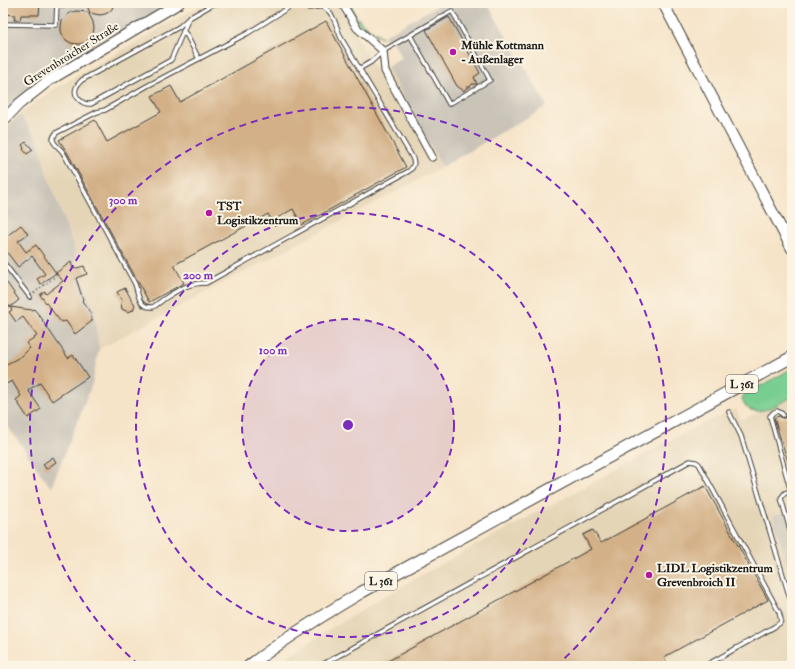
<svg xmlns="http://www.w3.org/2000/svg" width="795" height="669" viewBox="0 0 795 669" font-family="'IM FELL Double Pica',serif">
<rect width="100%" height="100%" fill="#fcf5e5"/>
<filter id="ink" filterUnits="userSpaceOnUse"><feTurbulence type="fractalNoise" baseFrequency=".025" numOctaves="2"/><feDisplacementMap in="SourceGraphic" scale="8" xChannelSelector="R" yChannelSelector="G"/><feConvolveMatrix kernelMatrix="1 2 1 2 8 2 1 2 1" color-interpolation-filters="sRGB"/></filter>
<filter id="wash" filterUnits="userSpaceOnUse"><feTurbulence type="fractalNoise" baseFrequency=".012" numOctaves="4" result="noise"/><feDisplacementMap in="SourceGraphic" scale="16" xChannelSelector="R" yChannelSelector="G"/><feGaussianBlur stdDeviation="0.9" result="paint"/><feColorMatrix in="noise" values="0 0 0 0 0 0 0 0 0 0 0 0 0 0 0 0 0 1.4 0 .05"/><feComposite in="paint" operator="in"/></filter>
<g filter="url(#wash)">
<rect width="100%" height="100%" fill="#f6e4c9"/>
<path fill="#e5d5b7" d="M205,3H337L377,72L387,67L442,167L99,349L94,309L76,266L75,252L47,174L39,142L20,114L54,89Z
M792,397V510L774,516L792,580V666H275L290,655L333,627L421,575L701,424L736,409L741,420L762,411Z"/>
<path fill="#c9c3b8" d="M3,3H170L3,114Z
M442,3H487L547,106L442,167L387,67L402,58L393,42L382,37Z
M20,114L39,142L47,174L75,252L76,266L94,309L99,349L92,384L51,488L3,419V131L7,126Z
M792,510V580L773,516Z"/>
<path fill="#78cd91" stroke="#4a7456" d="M348,3H352C352,19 370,29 382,37C362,31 358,24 348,6Z
M792,368V397C777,404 749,424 742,398L744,395L748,393L756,387L763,385Z"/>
<g id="blocks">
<path fill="#d3b087" d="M3,3H40L39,15H21L20,20H14L15,15L3,14Z
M86,3H114L112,9L109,12L105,14L100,15L90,13Z
M76,11L88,12L93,22L94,28L93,34L90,38L86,42L81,44H76L71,43L66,40L63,36L61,31V26L62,20L66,16L70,13Z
M449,17L480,73L474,77L477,84H472L470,87H467L464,91L457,86L426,30Z
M326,21L406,167L302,225L293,209L272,221L268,214L174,265L184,283L149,302L67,152L59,140L95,120L107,142L161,112L152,96L171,86L180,102Z
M26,142L33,150L27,154L23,149L24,148L22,145Z
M21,225L28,234L18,241L26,252L36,245L56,273L41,284L37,279L45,274L32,256L18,267L3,247V239Z
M71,262L73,269L84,266L87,274L76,278L83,300L82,301L91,313L92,321L75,334L66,321L62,322L60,321L40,295L45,291L46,294L63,281L56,273Z
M7,283L19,300L10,307L32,310L34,309L43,320H42L68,358L73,355L88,377L52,401L40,383L28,390L41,409L28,418L16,400L21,396L12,381L6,384L5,381L3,382V366L22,356L30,348L26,343L37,336L23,317L16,322L9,312L12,310L3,298V286Z
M125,288L131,299L134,303L135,305L133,310L128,312L122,309L121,304L122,301L117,292Z
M792,412V471H791L774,418L779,416L782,418H784L786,416V414Z
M53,457L56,462L46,469L43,464Z
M705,486L768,600L664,657L669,666H655L653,663L648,666H379L591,549L583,535L593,530L601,543Z"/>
</g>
</g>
<g filter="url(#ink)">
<use href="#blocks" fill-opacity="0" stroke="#3d3a36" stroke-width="1"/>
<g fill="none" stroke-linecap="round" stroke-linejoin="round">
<g stroke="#3d3a36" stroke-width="5.5">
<path id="lane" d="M213,4L221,3
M296,5C301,6 305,8 309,8C313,8 317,6 322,7C333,9 337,29 341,38L411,155C415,162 415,166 409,171L206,283C190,283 181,288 167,297C162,300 158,304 153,307C138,308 139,295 135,284L65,156C64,154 63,152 61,150C56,144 49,142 56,133L97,112L105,110L147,86L248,33L291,6Z
M57,7L67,5L70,3
M188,20L171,60L91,104C83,105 73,97 76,88C77,84 80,82 82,80L179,27L189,18L215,3
M3,24L56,25L57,3
M183,31L186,34L199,59
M359,69L371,62L383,51L452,11L490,80L449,104L410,35
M3,262L30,297
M729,412L741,436L792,605
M783,415L781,413L777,411L774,412L770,416L791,492
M792,491L785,493L781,498L792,537
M320,666L690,461L696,462L699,464L779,612L781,620L780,623L774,627L705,666"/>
</g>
<g stroke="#3d3a36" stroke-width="9">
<path id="street" d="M342,3L357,28L383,51L385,71L432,157"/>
</g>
<g stroke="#3d3a36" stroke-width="12">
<path id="secondary" d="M663,3L792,249
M3,121L19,104L48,81L179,3"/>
</g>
<g stroke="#3d3a36" stroke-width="13">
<path id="primary" d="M249,666C285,638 323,615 362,592L792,357"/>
</g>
<path stroke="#3d3a36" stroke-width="1.5" stroke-dasharray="1 3" stroke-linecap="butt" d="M188,5L192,3
M34,293L58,274"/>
<use href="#lane" stroke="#fff" stroke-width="3.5"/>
<use href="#street" stroke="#fff" stroke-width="7"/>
<use href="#secondary" stroke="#fff" stroke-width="10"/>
<use href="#primary" stroke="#fff" stroke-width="11"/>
</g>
</g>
<circle cx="348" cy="425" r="106" fill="#7b2cbf" fill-opacity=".12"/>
<g fill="none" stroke="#7b2cbf" stroke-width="2" stroke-dasharray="7 5">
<circle cx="348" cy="425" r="106"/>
<circle cx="348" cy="425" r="212"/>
<path d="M139 665A318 318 0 1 1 557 665"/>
</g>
<g fill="#b5179e" stroke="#fcf5e5" stroke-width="1.5">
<circle cx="453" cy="52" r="4"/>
<circle cx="209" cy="213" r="4"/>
<circle cx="649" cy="575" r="4"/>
</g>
<g text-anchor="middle" stroke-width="4" stroke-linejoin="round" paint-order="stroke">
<g fill="#fcf5e5" stroke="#5f5d58" stroke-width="1">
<rect x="726" y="375" width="32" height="18" rx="3"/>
<rect x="365" y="572" width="32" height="18" rx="3"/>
</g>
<g font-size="11" font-weight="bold" fill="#1c1c1c">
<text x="742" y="388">L 361</text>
<text x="381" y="585">L 361</text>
</g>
<g font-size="12" font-weight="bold" fill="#1c1c1c" stroke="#fcf5e5" text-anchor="start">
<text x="461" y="49">Mühle Kottmann<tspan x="461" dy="14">- Außenlager</tspan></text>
<text x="217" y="210">TST<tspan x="217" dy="14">Logistikzentrum</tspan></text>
<text x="657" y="572">LIDL Logistikzentrum<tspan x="657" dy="14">Grevenbroich II</tspan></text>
</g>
<g font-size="12" fill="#1c1c1c" stroke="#fcf5e5">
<text transform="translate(71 54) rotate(-32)" y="4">Grevenbroicher Straße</text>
</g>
</g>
<circle cx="348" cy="425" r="6" fill="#7b2cbf" stroke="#fcf5e5" stroke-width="2"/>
<g font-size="12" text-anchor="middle" font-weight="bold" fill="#7b2cbf" stroke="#fcf5e5" stroke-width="4" stroke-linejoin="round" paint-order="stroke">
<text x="123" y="204">300 m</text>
<text x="198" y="279">200 m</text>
<text x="273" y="354">100 m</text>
</g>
<rect width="795" height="669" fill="none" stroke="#fcf5e5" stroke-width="16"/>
</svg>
